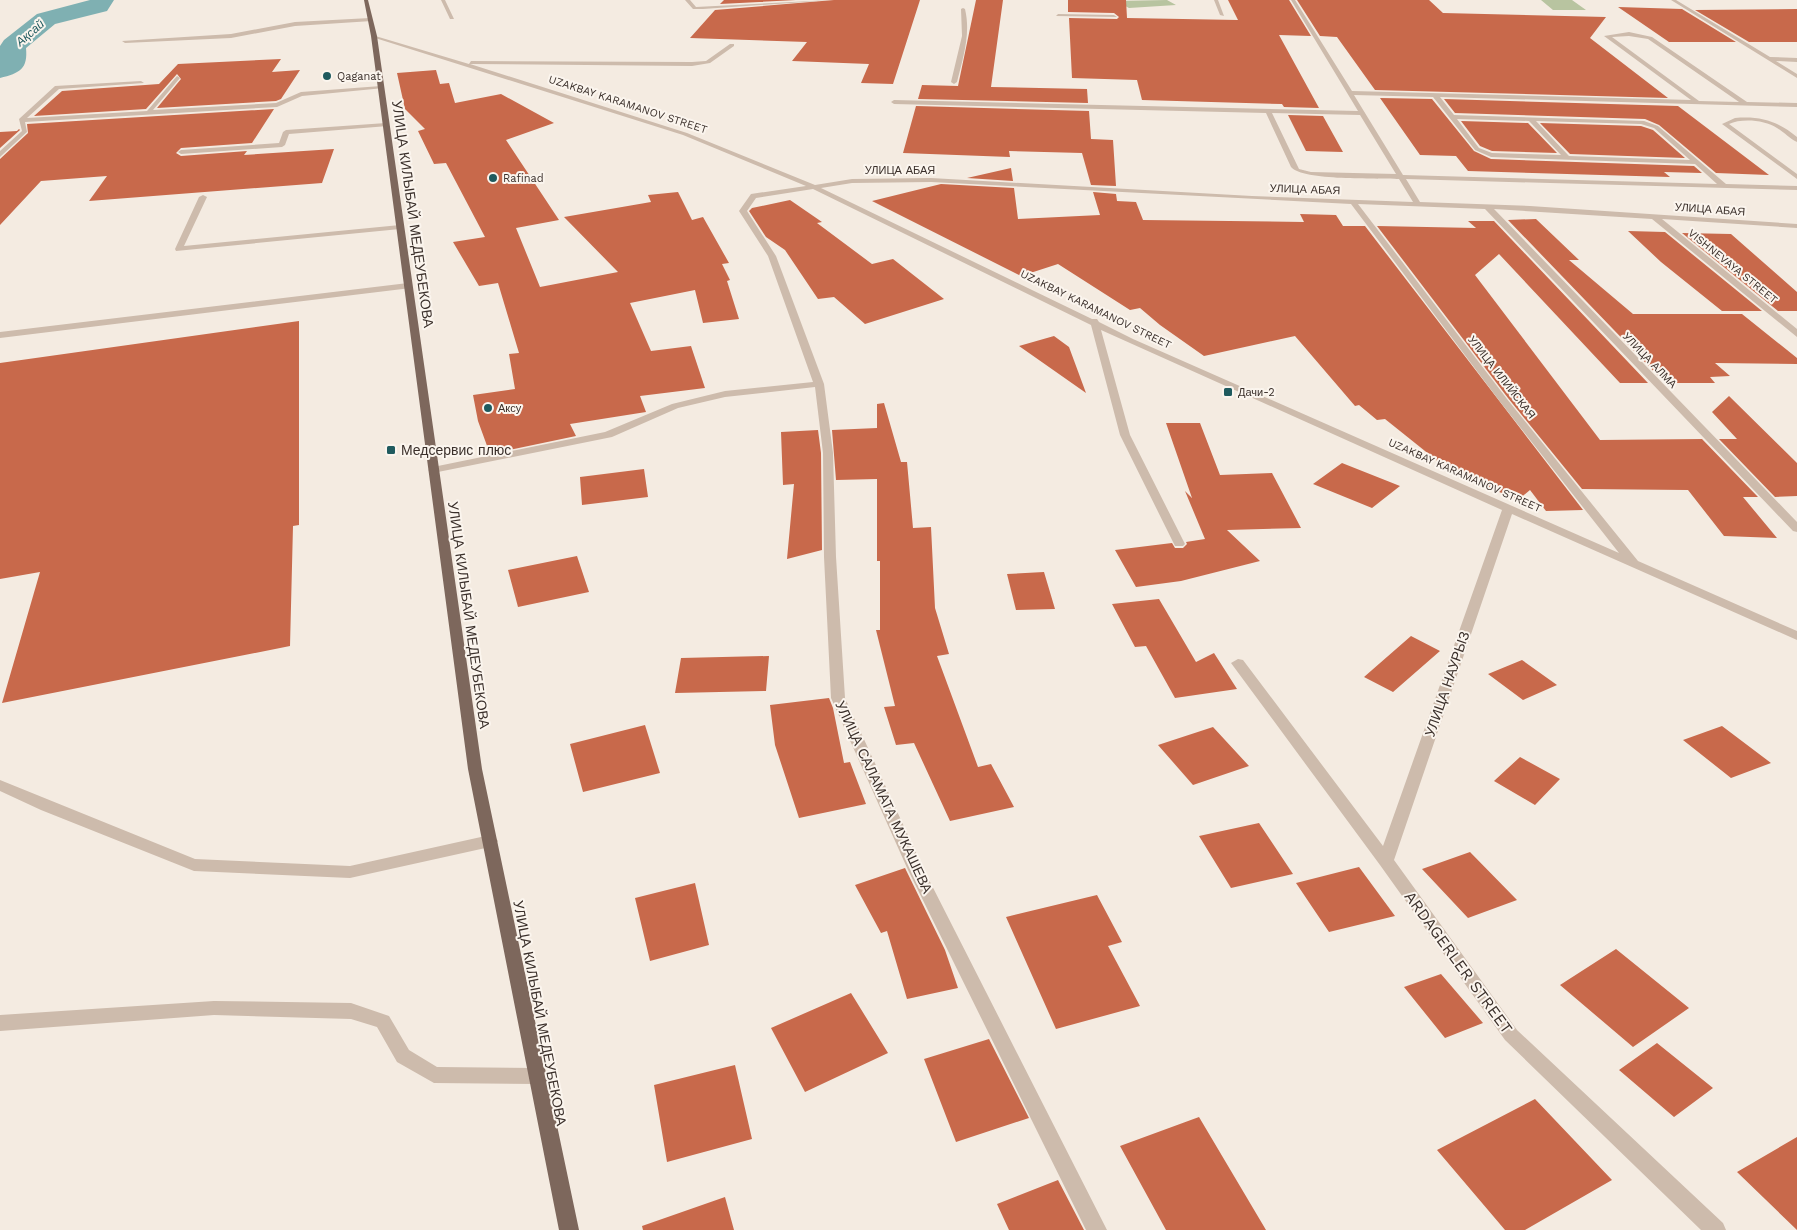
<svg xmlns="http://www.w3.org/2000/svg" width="1797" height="1230" viewBox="0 0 1797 1230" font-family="'Work Sans',sans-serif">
<rect width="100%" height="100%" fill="#f4ebe1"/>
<path fill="#b8c4a0" d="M1167,0L1176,5L1129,8L1116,1Z
M1541,0H1572L1586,10H1553Z"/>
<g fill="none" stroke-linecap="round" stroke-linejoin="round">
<path fill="#7fb0b2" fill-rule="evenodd" d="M90,0H114L107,11L55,24L26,48C28,69 20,73 0,78V46L4,40L37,14Z"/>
</g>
<path fill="#c8694b" d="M724,0H796L720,4Z
M834,0H920L893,84L861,83L869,64L792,61L807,42L690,38L715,10Z
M976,0H1003L991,87L1087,89L1088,103L918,99L922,85L958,86Z
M1068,0H1126L1127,18L1238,20L1228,0H1289L1311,36L1279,35L1319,108L1284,107L1282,104L1142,100L1137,80L1072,78L1069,18L1117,19L1119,17L1114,13L1068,12Z
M1297,0H1429L1443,13L1606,17L1590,38L1668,98L1375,90L1337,37L1320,36Z
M1618,7L1682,9L1736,42H1669Z
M1797,9V42H1749L1695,10Z
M281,59L272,72L300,70L281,99L276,101L157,108L181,79L177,74L146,109L34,116L62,91L159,84L178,64Z
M436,70L440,84L449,83L455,103L501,94L554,123L506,140L559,220L516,228L540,287L618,272L564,217L651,202L648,195L678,192L692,220L703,217L729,263L722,264L730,280L727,281L739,319L703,323L695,290L630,303L651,351L691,346L705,388L640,396L646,412L570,424L576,436L490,454L478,421L473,395L515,389L509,354L519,353L498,283L479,286L453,242L485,237L446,163L434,164L418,131L425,129L405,109L397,73Z
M1380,98L1432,99L1474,151L1491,159L1694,166L1702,173L1664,172L1670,177L1468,171L1456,156L1420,155Z
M1444,99L1678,106L1769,175L1716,173L1659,125L1645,119L1455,113Z
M916,106L1089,111L1091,139L1113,140L1116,186L1091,185L1082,153L1009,151L1010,157L903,153Z
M274,109L252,143L181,148L176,153L181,156L247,151L244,155L334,149L322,183L89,201L107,176L41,181L0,225V159L28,133L27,124Z
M1288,115L1323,116L1343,152L1306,151Z
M1461,121L1528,123L1557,153L1492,151L1480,146Z
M1540,123L1641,126L1653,130L1685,158L1570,154Z
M19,129L20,130L0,148V132L17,131Z
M1011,168L1013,181L967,178Z
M941,184L1014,188L1018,219L1100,215L1093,192L1116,194L1117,201L1136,202L1143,220L1304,222L1300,214L1336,215L1343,226H1365L1583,510L1546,511L1530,490L1518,500L1450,471L1385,419L1377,420L1359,405L1355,406L1295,336L1204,356L1160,325L1140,308L1130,310L1058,264L1021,276L872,201Z
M790,200L822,222L817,223L872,264L893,259L944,299L865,324L834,297L818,299L785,250L766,237L749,211L752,208Z
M1536,219L1579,260H1569L1633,314H1742L1797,358V364L1715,363L1730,376L1710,377L1715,383H1665L1508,220Z
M1468,221H1494L1648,383H1620L1499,254L1475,275L1600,440L1702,439L1758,497H1743L1777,538L1724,536L1688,490L1582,489L1508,398L1377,226L1476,228Z
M1628,231L1665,232L1762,311H1722L1661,262Z
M1682,233L1731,234L1797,292V311H1778Z
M299,321V525L293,526L290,646L2,703L40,572L0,579V363Z
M1054,336L1069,347L1086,393L1019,346Z
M1729,396L1797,463V496L1775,497L1719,439H1737L1712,412Z
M884,403L901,462H907L913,528L931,527L935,608L949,654L937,656L978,767L991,764L1014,807L950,821L914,743L896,745L884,707L895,706L876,630H880V561H877V479L836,480L832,430L877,428V404Z
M1166,423H1200L1220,475L1272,473L1301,528L1227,530L1260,561L1181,581L1136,587L1115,550L1172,543L1175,548H1183L1187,544L1186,542L1205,539L1185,491L1192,498Z
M818,430L821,453L822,550L787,559L794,484L783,485L781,432Z
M1342,463L1400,486L1372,508L1313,484Z
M644,469L648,497L582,505L580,477Z
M577,556L589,592L518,607L508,570Z
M1044,572L1055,609L1016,610L1007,574Z
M1159,599L1196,662L1214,653L1237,689L1175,698L1146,646L1135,647L1112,604Z
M1411,636L1440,651L1393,692L1364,677Z
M769,656L766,691L675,693L681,658Z
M1522,660L1557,685L1523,700L1488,674Z
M829,698L833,708L844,763L850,762L866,804L799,818L775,745L770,705Z
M645,725L660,773L583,792L570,744Z
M1722,726L1771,763L1731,778L1683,740Z
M1213,727L1249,766L1193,785L1158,745Z
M1520,757L1560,779L1535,805L1494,781Z
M1259,823L1293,874L1231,888L1199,836Z
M1470,852L1517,900L1468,918L1422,869Z
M1359,867L1395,916L1329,932L1296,883Z
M905,868L945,950L958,988L907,999L887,931L881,933L855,885Z
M695,883L709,945L650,961L635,898Z
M1097,895L1122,942L1108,946L1140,1006L1056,1029L1006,917Z
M1616,949L1689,1008L1633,1047L1560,985Z
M1441,974L1483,1023L1445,1038L1404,987Z
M851,993L888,1053L805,1092L771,1028Z
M989,1039L1029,1118L956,1142L924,1059Z
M1657,1043L1713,1088L1674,1117L1619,1070Z
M735,1065L752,1139L667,1162L654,1085Z
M1535,1099L1612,1180L1525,1230H1505L1437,1150Z
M1199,1117L1266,1230H1166L1120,1146Z
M1797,1137V1230L1737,1172Z
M1058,1180L1084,1230H1009L997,1204Z
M725,1197L734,1230H643L642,1226Z"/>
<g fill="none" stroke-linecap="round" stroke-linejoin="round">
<path fill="#cdbbac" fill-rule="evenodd" d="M441,0H445L454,19H450Z
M685,0H690L696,7L832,0L703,9H693Z
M1214,0H1218L1224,16L1220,15Z
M1291,0H1295L1352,91L1691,100L1604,36L1629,32L1652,37L1747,102L1797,103V107L1440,97L1454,115L1644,121L1658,126L1726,184L1797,186V190L1406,179L1420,202L1530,206L1797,224V228L1662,219L1797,329V337L1652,219L1494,209L1797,522V532L1793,531L1485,209L1358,204L1507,399L1638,561L1797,631V640L1512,514L1394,860L1517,1030L1723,1223L1726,1230H1701L1505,1040L1380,865L1231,663L1238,659L1243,660L1383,846L1502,510L1101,330L1130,435L1185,544L1183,546H1175L1120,435L1091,325L813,189L756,198L747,211L776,256L824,384L833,453L836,557L845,698L924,870L1107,1230H1086L908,870L831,698L824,557L823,453L815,387L725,397L678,408L612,437L433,473L428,470L433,467L605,432L672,404L725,391L813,382L768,256L739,211L751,194L806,186L683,135L372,37V35L469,64L471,61L692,62L706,61L730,44H734V46L710,63L692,66L470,64L687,133L815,185L852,179L931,178L1252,196L1413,202L1399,179C1378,178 1303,181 1291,167L1266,113L894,104L891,102L894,100L1358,111ZM1629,36L1648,39L1739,102L1699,101L1612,37ZM1354,95L1433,97L1475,150L1491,157L1695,164L1717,184L1403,175ZM1272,113L1360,115L1396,174L1311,172L1299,169ZM1457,119L1529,121L1561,155L1492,153L1479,148ZM1536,121L1641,124L1654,128L1690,160L1569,156ZM931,182L1351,204L1501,403L1619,553L1133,339L1099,322L1097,319H1092L821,188L852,183Z
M1671,0H1676L1770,57L1797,58V62L1776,61L1797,74V78Z
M963,8L965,9C971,34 963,58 957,82L954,84L951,82L962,36L961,9Z
M1058,14L1114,15L1117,17L1056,16Z
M370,18L372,21L295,26L231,38L125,43L122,41L231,34L295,22Z
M177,76L180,78L153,110L276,103L301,92L381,86L384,88L302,96L277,107L25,122L27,132L0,157V151L22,131L19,119L55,86L141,81L144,83L59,89L27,118L147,111Z
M1735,118C1761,116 1777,121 1797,137V142C1790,139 1784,132 1777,128C1765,120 1742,118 1729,124L1797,174V179L1722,124Z
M386,123L388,126L289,134L285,145L282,147L181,154L178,152L181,150L279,143L283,132L286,130Z
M203,195L207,197L184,246L400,225L404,227L400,229L176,251L175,249L199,197Z
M408,283L412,286L411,288L0,338V332Z
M0,780L195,859L350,866L490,835L495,837L498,841L495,845L490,847L350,878L194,871L41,810L0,791Z
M214,1001L351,1003L389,1016L409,1050L437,1067L537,1068L543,1070L546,1076L543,1082L537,1084L434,1083L397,1062L377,1027L351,1019L214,1015L0,1031V1015Z"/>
<path fill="#7d675c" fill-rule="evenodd" d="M364,0H368L377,36L482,769L579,1230H559L468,769L371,36Z"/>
</g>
<g fill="#1f5a5e" stroke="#fbf5ee" stroke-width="2">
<circle cx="327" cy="76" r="5"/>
<circle cx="493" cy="178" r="5"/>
<rect x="1223" y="387" width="10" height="10" rx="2.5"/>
<circle cx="488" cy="408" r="5"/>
<rect x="386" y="445" width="10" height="10" rx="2.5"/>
</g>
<g text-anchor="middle" stroke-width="4" stroke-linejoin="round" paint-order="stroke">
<g font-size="11" fill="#3b302b" stroke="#fbf5ee" text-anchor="start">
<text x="337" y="80">Qaganat</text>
<text x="503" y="182">Rafinad</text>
<text x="1238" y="396">Дачи-2</text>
<text x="498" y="412">Аксу</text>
</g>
<g font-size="11" fill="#3b302b" stroke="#fbf5ee">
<text transform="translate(628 104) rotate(18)" y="4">UZAKBAY KARAMANOV STREET</text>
<text x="900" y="174">УЛИЦА АБАЯ</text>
<text transform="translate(1305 189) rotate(2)" y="4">УЛИЦА АБАЯ</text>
<text transform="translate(1710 209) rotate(4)" y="4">УЛИЦА АБАЯ</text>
<text transform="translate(1733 266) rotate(39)" y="4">VISHNEVAYA STREET</text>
<text transform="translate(1096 309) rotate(26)" y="4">UZAKBAY KARAMANOV STREET</text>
<text transform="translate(1650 360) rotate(46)" y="4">УЛИЦА АЛМА</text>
<text transform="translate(1502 377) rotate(52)" y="4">УЛИЦА ИЛИЙСКАЯ</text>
<text transform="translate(1465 475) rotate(24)" y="4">UZAKBAY KARAMANOV STREET</text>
</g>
<g font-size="12" font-style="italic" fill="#1f5a5e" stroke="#fbf5ee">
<text transform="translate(30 33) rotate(-41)" y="4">Ақсай</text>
</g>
<g font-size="14" fill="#3b302b" stroke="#fbf5ee">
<text transform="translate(413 214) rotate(82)" y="5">УЛИЦА КИЛЫБАЙ МЕДЕУБЕКОВА</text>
<text transform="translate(469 615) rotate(82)" y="5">УЛИЦА КИЛЫБАЙ МЕДЕУБЕКОВА</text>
<text transform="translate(1447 684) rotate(-71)" y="5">УЛИЦА НАУРЫЗ</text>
<text transform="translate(884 797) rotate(65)" y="5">УЛИЦА САЛАМАТА МУКАШЕВА</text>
<text transform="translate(540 1013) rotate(79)" y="5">УЛИЦА КИЛЫБАЙ МЕДЕУБЕКОВА</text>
</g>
<g font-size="14" fill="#3b302b" stroke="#fbf5ee" text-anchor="start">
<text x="401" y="455">Медсервис плюс</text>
</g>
<g font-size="16" fill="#3b302b" stroke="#fbf5ee">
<text transform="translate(1459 962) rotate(54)" y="6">ARDAGERLER STREET</text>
</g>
</g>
</svg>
